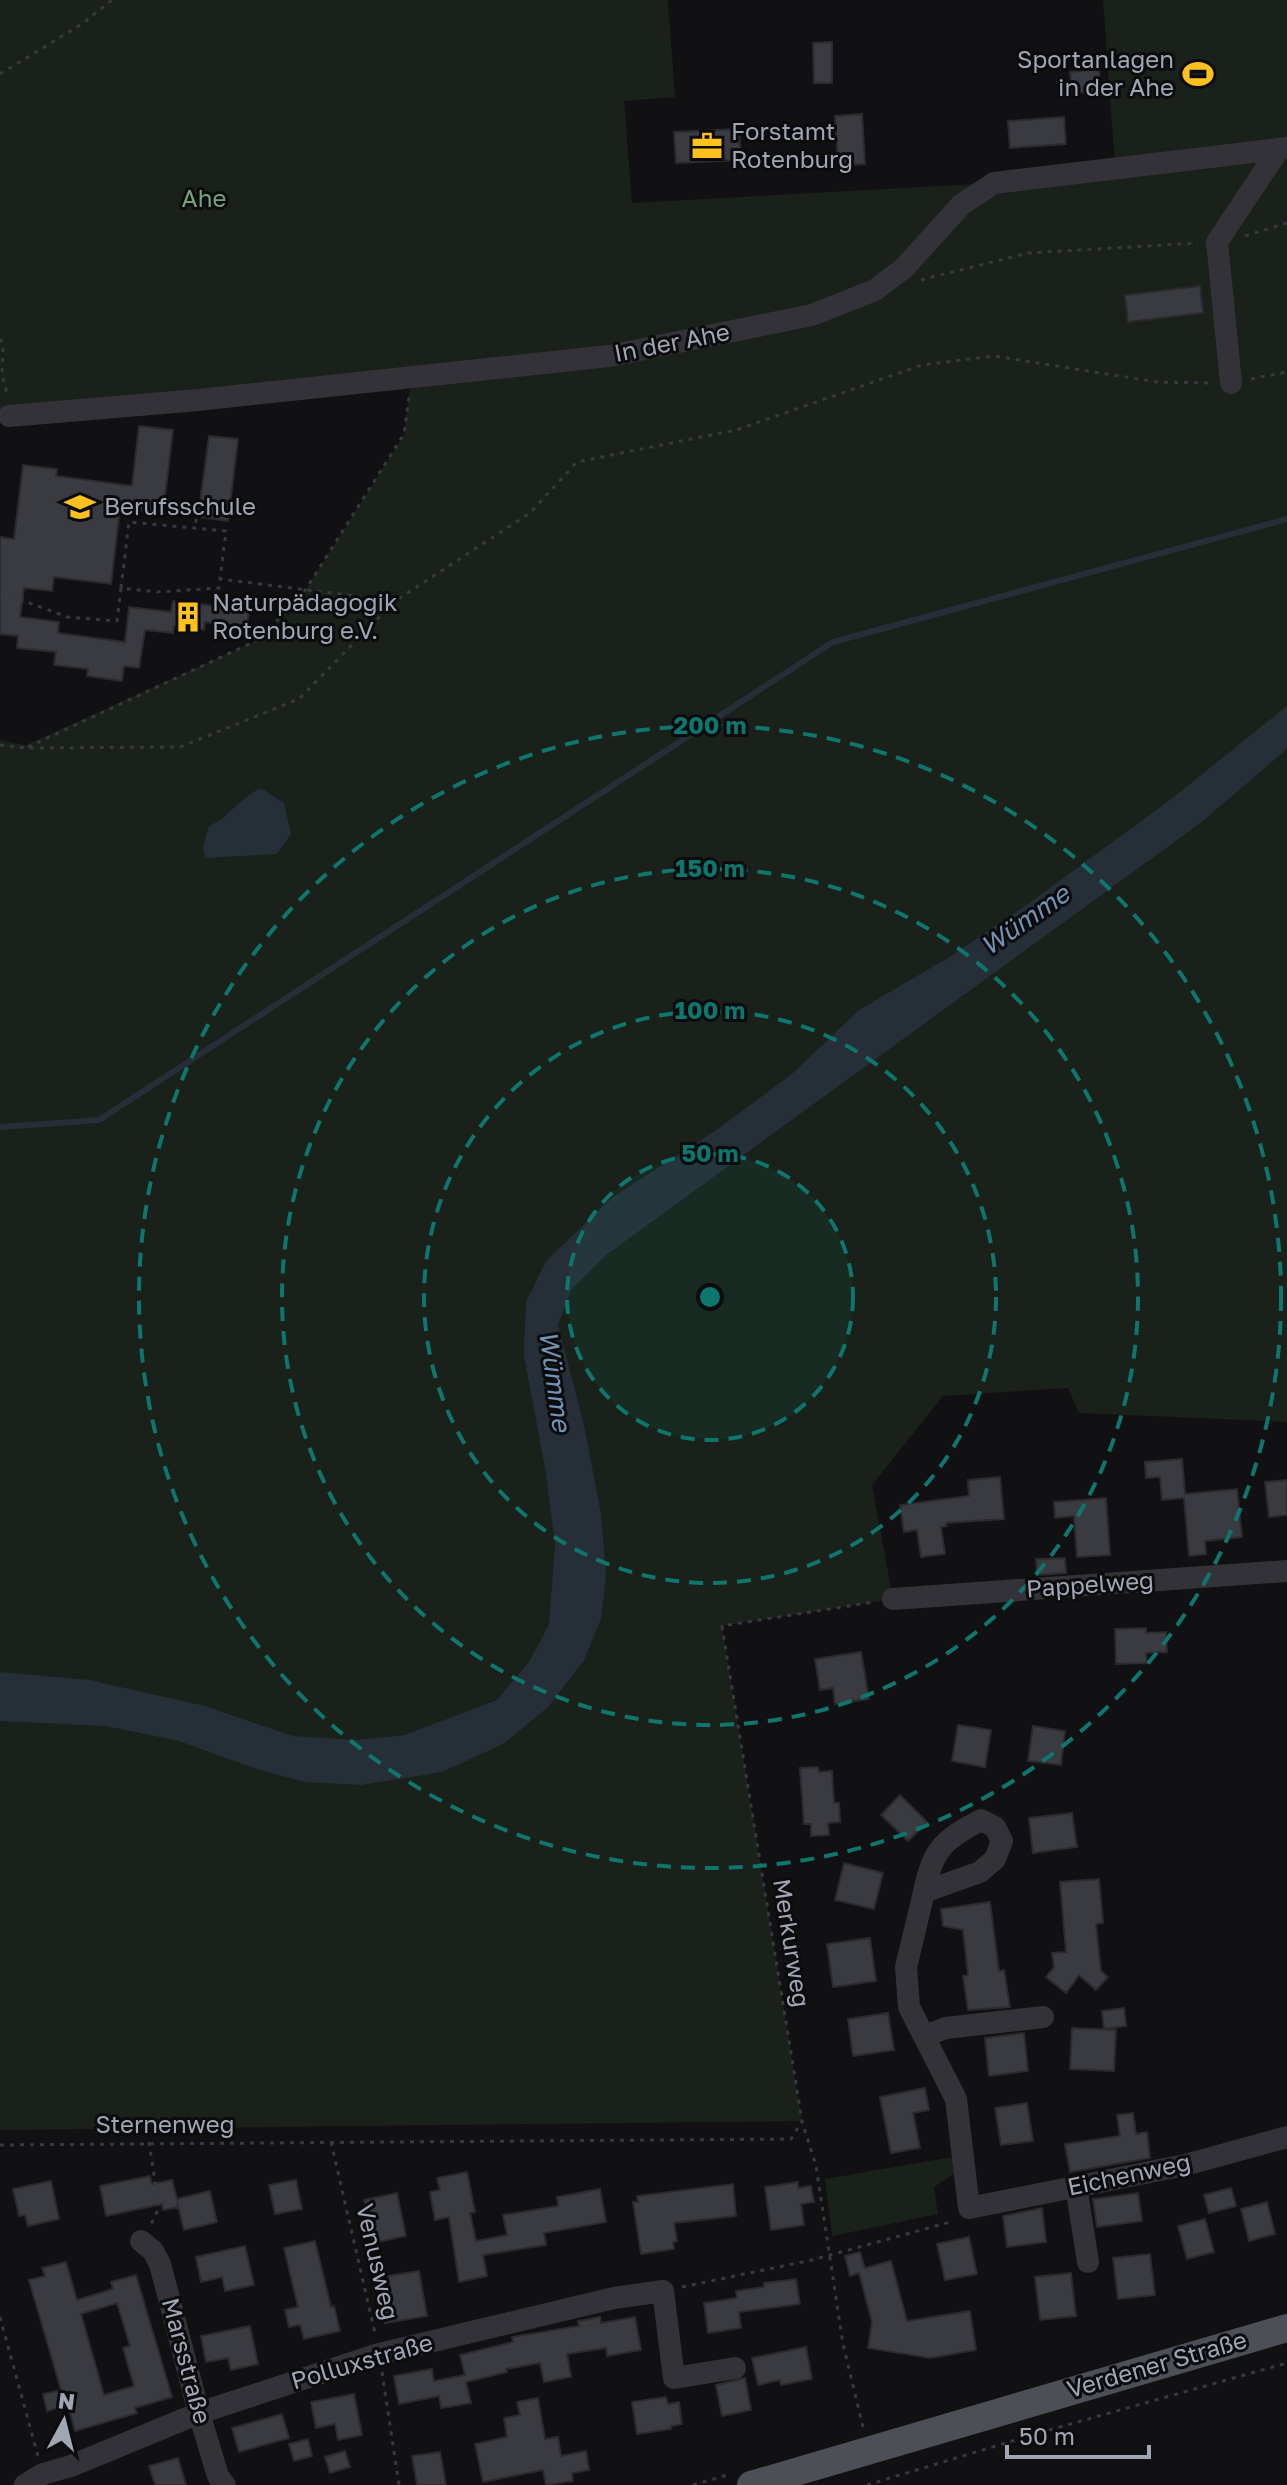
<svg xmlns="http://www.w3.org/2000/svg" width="1287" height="2485" viewBox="0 0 1287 2485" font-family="'Golos Text',sans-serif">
<rect width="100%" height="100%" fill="#111113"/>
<path fill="#19211a" d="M0,0H668L675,97L624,101L632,203L994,183L1115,167L1103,0H1287V1422L1079,1413L1068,1388L943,1396L872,1485L893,1599L722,1626L802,2121L0,2130V740L26,745L260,639L306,589L404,435L411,378L0,416Z
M952,2157L954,2174L934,2187L938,2214L832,2236L825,2179Z"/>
<path fill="#262f37" d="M1287,706V749L1199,824L606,1255L571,1290L558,1325L584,1425L601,1514L606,1575L601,1619L584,1660L548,1707L503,1744L442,1772L361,1785L305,1782L257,1769L179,1741L106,1726L0,1721V1672L89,1680L205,1706L293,1736L357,1740L405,1735L497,1700L529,1662L549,1625L555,1545L546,1473L524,1355L526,1302L546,1261L613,1197L718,1129L793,1073L859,1010L951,956L1032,901L1170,800Z
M261,788L284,803L291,834L277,854L205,858L203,846L209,826C230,817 240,797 261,788Z"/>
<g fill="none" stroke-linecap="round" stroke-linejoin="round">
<path stroke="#262f37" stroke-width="6" d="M0,1127L99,1120L833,642L1287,519"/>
</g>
<path fill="#3a3b41" stroke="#2b2b2f" stroke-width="2" fill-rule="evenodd" d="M832,42V83H814L813,43Z
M1099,69L1101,91L1072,93L1070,72Z
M862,114L865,164L838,166L835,116Z
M1064,117L1066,144L1010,148L1008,121Z
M739,129L741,160L676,163L674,132Z
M1200,286L1203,313L1128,322L1125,295Z
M139,426L173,430L163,513L120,509L111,584L54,577L52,591L24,588L20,617L59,622L58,633L125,642L129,607L171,612L173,601L249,610L247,627L205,622L204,630L174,626L173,633L145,630L139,668L124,666L122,681L87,676L88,669L54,665L56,652L17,648L18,636L0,634V537L14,539L23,465L57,469L56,476L132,486Z
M209,436L238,439L228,521L198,517Z
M1182,1459L1185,1494L1237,1489L1242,1537L1205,1541L1206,1554L1189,1556L1184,1498L1162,1500L1160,1477L1146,1478L1145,1462Z
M1000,1477L1004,1519L946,1523L947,1526L941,1527L945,1554L921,1557L917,1530L904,1532L900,1505L969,1496L968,1480Z
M1287,1480V1515L1269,1517L1265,1482Z
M1106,1498L1110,1555L1077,1557L1074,1516L1055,1518L1054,1502Z
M1065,1558L1066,1573L1037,1575L1036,1559Z
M1146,1628V1633L1166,1632L1167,1652L1146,1653L1147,1663L1116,1664L1115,1629Z
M861,1652L869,1699L835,1704L833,1688L820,1690L815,1659Z
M958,1725L991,1730L985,1767L952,1761Z
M1033,1726L1065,1731L1061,1765L1028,1761Z
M818,1767L819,1772L832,1771L834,1803H839L840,1822L828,1823L829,1835L811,1836V1824H804L800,1768Z
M900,1795L927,1822L908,1841L881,1815Z
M1072,1813L1077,1847L1033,1853L1029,1818Z
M844,1863L883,1873L874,1909L835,1900Z
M1099,1879L1103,1923L1096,1924L1101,1971L1108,1977L1096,1990L1079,1975L1066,1993L1046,1977L1054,1967L1052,1953L1066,1952L1060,1882Z
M990,1902L999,1971L1004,1970L1010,2007L968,2010L963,1976L968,1975L963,1930L943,1926L941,1909Z
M870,1938L876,1981L833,1987L827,1944Z
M1124,2008L1126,2026L1104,2029L1102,2011Z
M888,2013L894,2050L853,2056L848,2019Z
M1072,2028L1116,2030L1114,2071L1070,2069Z
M1024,2033L1028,2071L989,2076L985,2038Z
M925,2088L929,2110L913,2113L920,2148L891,2153L880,2097Z
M1027,2103L1033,2141L1001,2145L995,2108Z
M1133,2113L1136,2134L1147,2132L1150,2158L1070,2172L1065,2144L1120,2136L1117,2115Z
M467,2172L475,2212L470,2213L476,2241L507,2235L503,2215L558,2206L557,2197L600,2189L606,2222L544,2233L546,2245L483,2255L487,2276L459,2282L449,2217L435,2220L430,2192L440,2190L437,2178Z
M150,2176L152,2184L172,2180L177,2199L210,2191L217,2222L184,2230L177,2202L178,2207L163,2210L162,2204L106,2216L100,2186Z
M296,2180L302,2209L275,2214L269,2185Z
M51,2181L59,2219L28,2226L25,2215L19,2216L13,2189Z
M798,2182V2188L811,2186L814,2202L801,2204L804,2225L771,2230L765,2187Z
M733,2184L736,2216L674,2223L677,2241L673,2242L674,2249L641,2254L633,2202H638L637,2196Z
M1231,2188L1236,2206L1209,2213L1204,2195Z
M397,2193L406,2236L373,2243L364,2200Z
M1138,2193L1142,2221L1097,2227L1093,2199Z
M1267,2202L1275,2234L1249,2241L1241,2209Z
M1042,2208L1046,2242L1007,2247L1003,2216Z
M1205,2219L1214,2252L1187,2259L1178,2226Z
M969,2237L977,2274L945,2280L937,2244Z
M315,2241L331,2307L334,2306L340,2331L304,2339L300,2325L289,2327L285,2310L298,2307L284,2248Z
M245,2246L254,2285L225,2291L222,2277L201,2282L196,2257Z
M860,2252L865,2268L891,2261L907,2321L970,2311L976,2350L930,2358L868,2348L872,2322L859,2273L850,2276L845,2256Z
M1150,2254L1155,2295L1118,2299L1113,2258Z
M66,2262L77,2300L113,2289L111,2282L136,2275L172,2397L135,2408L137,2413L75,2431L68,2405L47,2411L43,2394L61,2390L29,2280L45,2276L42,2268ZM117,2303L130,2346L123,2348L134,2386L104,2395L81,2314Z
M419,2271L427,2316L385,2323L380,2293L391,2291L388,2276Z
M1071,2273L1076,2316L1040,2320L1035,2277Z
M796,2279L800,2304L739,2312L741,2328L708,2333L704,2303L737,2298L736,2291L764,2287V2283Z
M600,2317L601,2323L635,2317L641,2350L607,2356L606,2348L567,2354L571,2377L544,2382L540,2363L506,2369L507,2372L466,2382L471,2403L441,2408L439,2396L399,2404L394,2376L432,2369L434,2381L465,2375L460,2355L513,2342L512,2337L579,2326L578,2321Z
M250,2326L258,2364L231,2370L228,2358L206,2362L201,2336Z
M806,2347L812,2379L781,2385L780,2380L758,2385L752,2358Z
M745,2378L751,2410L722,2416L716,2385Z
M354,2394L362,2435L338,2440L335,2424L316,2428L311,2402Z
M666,2397L668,2404L679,2402L682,2424L671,2426V2429L637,2434L632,2402Z
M538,2398L545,2439L558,2437L561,2456L586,2451L589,2470L572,2473L573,2481L548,2485H546L543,2470L483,2482L475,2444L507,2437L504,2418L520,2415L517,2402Z
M282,2414L289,2438L239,2452L232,2428Z
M308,2439L312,2456L294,2461L289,2444Z
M345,2451L350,2467L330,2473L325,2457Z
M440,2452L446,2485H417L412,2456Z
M178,2458L186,2485H155L149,2466Z"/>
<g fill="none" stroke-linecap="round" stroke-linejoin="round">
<path stroke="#37393f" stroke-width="3" stroke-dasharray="4 6" stroke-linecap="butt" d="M0,74L82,24L112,0
M1245,236L1287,223
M921,280L1028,253L1198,243
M0,339L3,344L2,375L8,397
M1251,379L1287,372
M193,512L197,513L195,528
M121,588L129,522L226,531L220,579
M0,595L11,596L67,617L117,621L121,588L157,592L219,588L220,579L395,601
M0,745L26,748L180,747L299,699L395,601L530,513L577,462L736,430L922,365L994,356L1157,382L1212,383
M28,747L260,639L306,589L404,434L409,397
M149,2142L159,2208L151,2224
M331,2142L375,2333
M0,2145L791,2139L802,2121
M682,2287L812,2260L954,2221
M0,2317L38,2456
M382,2372L399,2485
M863,2427L843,2344L816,2166L802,2121L722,1626L874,1602
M693,2485L731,2474
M867,2485L1042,2432L1287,2363"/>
<path stroke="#323238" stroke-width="22" d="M1231,383L1217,242L1279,149
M9,416L198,400L609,356L812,315L875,290L904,268L961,205L994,183L1287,148
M893,1599L1287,1571
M924,1892C932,1850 944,1839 981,1820L995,1827L1002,1841L995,1859L980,1872L924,1892L906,1967L909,2007L956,2099L969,2208L1185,2165L1287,2137
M924,2036L946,2028L1043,2017
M1076,2186L1088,2262
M141,2241L153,2251L160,2264L199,2413L218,2476L225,2485
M25,2485L43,2474L71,2466L199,2413L379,2354L614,2298L663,2291L674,2378L735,2368"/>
<path stroke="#4d4f57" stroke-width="28" d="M751,2485L1287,2328"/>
</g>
<circle cx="710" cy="1297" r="143" fill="#0f766e" fill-opacity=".12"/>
<g fill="none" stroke="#0f766e" stroke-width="4" stroke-dasharray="14 10">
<circle cx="710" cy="1297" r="143"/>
<circle cx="710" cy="1297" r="286"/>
<circle cx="710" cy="1297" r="428"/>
<circle cx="710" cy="1297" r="571"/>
</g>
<defs>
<g id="stadium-bare" transform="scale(2.4)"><path d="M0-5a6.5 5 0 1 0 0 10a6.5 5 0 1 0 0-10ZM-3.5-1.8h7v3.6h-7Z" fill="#ffc21d" stroke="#0c0c0e" stroke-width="2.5" paint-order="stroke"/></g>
<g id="office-bare" transform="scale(2.4)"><path d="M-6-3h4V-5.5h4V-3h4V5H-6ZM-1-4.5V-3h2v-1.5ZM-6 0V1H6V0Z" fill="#ffc21d" stroke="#0c0c0e" stroke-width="2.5" paint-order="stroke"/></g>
<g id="school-bare" transform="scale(2.4)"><path d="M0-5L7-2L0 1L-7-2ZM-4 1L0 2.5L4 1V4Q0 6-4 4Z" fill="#ffc21d" stroke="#0c0c0e" stroke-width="2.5" paint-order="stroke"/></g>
<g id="building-bare" transform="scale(2.4)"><path d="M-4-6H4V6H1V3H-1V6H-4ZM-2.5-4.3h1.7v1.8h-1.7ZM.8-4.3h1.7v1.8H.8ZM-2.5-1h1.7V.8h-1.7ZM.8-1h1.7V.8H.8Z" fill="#ffc21d" stroke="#0c0c0e" stroke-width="2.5" paint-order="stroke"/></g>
</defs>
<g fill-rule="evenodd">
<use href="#stadium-bare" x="1198" y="74"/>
<use href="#office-bare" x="707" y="146"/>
<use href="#school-bare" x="80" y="507"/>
<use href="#building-bare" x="188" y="617"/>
</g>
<g text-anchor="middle" stroke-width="6" stroke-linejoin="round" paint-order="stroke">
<g font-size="24" fill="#a1a6b5" stroke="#0c0c0e" text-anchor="start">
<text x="1174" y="68" text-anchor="end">Sportanlagen<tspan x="1174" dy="28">in der Ahe</tspan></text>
<text x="731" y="140">Forstamt<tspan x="731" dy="28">Rotenburg</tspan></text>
<text x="104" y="515">Berufsschule</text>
<text x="212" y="611">Naturpädagogik<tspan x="212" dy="28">Rotenburg e.V.</tspan></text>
</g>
<g font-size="24" fill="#75a27b" stroke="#0c0c0e">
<text x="204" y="207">Ahe</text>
</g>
<g font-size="24" fill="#a1a6b5" stroke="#0c0c0e">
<text transform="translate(672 343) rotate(-11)" y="8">In der Ahe</text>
<text transform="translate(1090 1585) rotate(-4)" y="8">Pappelweg</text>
<text transform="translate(791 1943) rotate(81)" y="8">Merkurweg</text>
<text x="165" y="2133">Sternenweg</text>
<text transform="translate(1129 2175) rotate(-12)" y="8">Eichenweg</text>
<text transform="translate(377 2262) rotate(77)" y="8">Venusweg</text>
<text transform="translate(186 2361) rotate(75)" y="8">Marsstraße</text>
<text transform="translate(362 2362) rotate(-16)" y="8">Polluxstraße</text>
<text transform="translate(1157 2365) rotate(-16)" y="8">Verdener Straße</text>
</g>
<g font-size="26" font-style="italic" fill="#7392b4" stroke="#0c0c0e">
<text transform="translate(1025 920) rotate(-35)" y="9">Wümme</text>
<text transform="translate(555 1381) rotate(82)" y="9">Wümme</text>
</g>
</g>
<circle cx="710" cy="1297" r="12" fill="#0f766e" stroke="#0c0c0e" stroke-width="4"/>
<g font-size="24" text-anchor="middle" font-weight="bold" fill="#0f766e" stroke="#0c0c0e" stroke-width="6" stroke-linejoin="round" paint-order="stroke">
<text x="710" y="734">200 m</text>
<text x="710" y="877">150 m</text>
<text x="710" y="1019">100 m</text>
<text x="710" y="1162">50 m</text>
</g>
<g transform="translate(64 2421) rotate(7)" stroke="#0c0c0e" stroke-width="6" paint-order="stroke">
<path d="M0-6L14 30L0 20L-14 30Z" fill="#a1a6b5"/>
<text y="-12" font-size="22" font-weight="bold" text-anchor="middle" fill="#a1a6b5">N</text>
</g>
<path d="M1007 2445v12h142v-12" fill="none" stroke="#a1a6b5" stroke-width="4"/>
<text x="1019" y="2445" font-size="24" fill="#a1a6b5" stroke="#0c0c0e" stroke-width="6" paint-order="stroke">50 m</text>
</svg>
